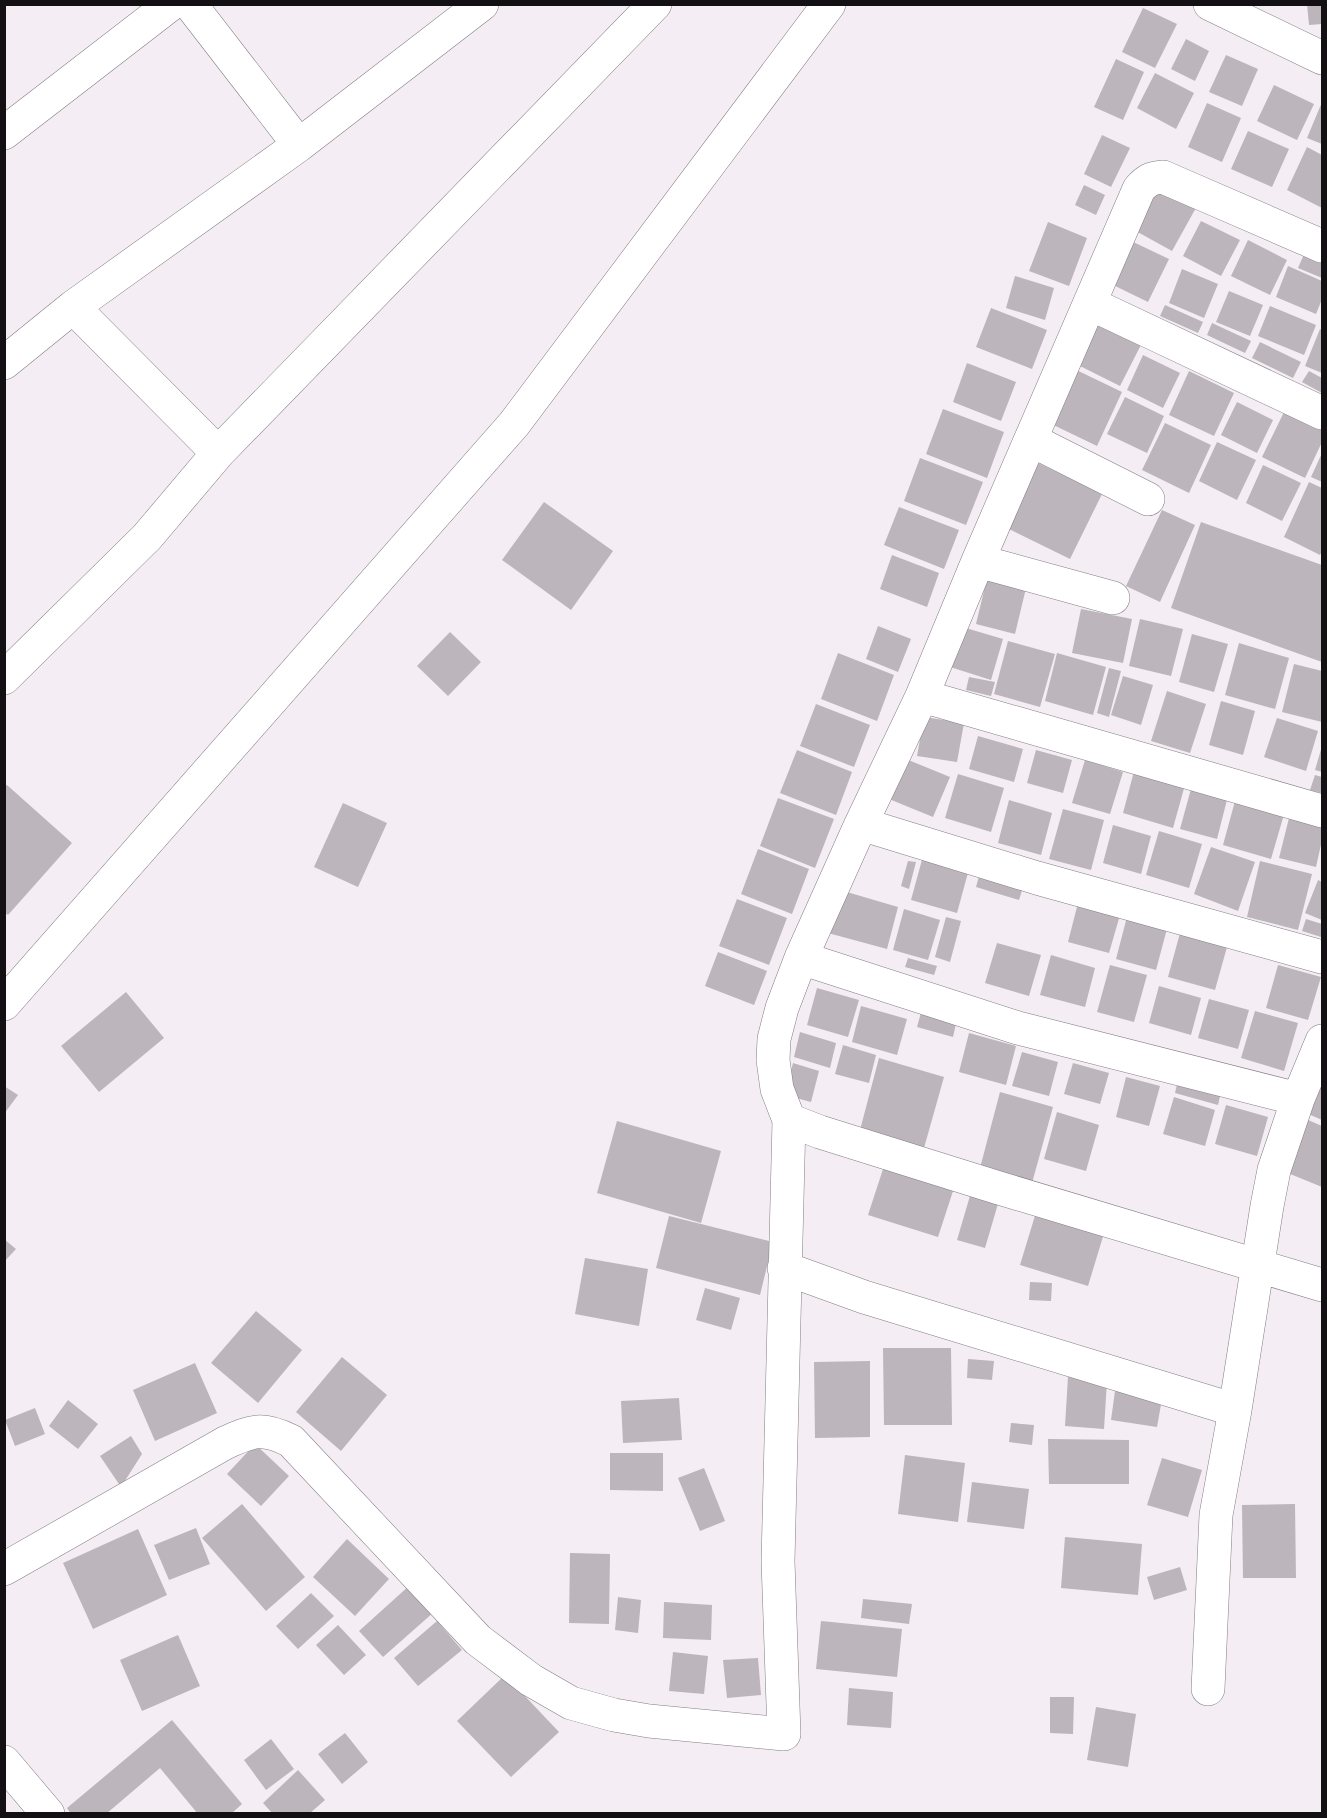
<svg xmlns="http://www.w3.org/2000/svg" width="1327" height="1818" viewBox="0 0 1327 1818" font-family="Quicksand,sans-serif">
<rect width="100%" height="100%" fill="#f4edf3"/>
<path fill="#bcb5bc" d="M1307,4H1322V24L1309,25Z
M1143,8L1177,24L1155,68L1122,52Z
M1186,39L1209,51L1195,81L1171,69Z
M1226,55L1258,69L1242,106L1209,92Z
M1116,59L1144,72L1123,120L1094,107Z
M1155,73L1194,93L1176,129L1137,108Z
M1274,85L1314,104L1297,140L1257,121Z
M1322,102V144L1307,138Z
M1207,103L1241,118L1222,162L1188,147Z
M1248,131L1289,149L1272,187L1231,169Z
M1102,135L1130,148L1111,187L1084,174Z
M1307,147L1322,155V208L1287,190Z
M1084,185L1105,195L1096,215L1075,205Z
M1158,185L1197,206L1172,251L1134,230Z
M1201,221L1240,240L1221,276L1183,256Z
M1048,222L1087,238L1069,286L1029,271Z
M1129,240L1169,259L1148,302L1109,283Z
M1248,240L1287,260L1270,295L1231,276Z
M1305,252L1322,259V278L1298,268Z
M1288,266L1322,281V299L1316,314L1276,297Z
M1182,269L1218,284L1204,318L1169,303Z
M1015,276L1054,288L1045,320L1006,308Z
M1229,291L1263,305L1250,336L1216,322Z
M1165,305L1203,322L1198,333L1160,316Z
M1270,306L1316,325L1304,355L1258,336Z
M991,308L1047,330L1032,369L976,347Z
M1094,314L1144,339L1120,386L1070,361Z
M1212,323L1251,341L1245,353L1207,335Z
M1320,329L1322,330V373L1305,366Z
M1260,342L1301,362L1293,378L1252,358Z
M1143,355L1180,373L1163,408L1127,390Z
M967,363L1016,382L1001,421L953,402Z
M1066,365L1122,392L1097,446L1041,419Z
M1189,371L1234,393L1214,436L1169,415Z
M1309,371L1322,378V393L1302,382Z
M1125,397L1164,416L1147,453L1107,434Z
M1237,402L1273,420L1257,453L1221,435Z
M1286,408L1322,425V442L1305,478L1262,457Z
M943,409L1004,432L987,478L926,454Z
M1165,423L1211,445L1189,493L1142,470Z
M1217,442L1256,460L1237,500L1199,481Z
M1322,453V482L1311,477Z
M920,458L983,482L966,525L904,501Z
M1034,461L1102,494L1070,559L1003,526Z
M1263,465L1301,483L1282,521L1246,503Z
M1309,482L1322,488V551L1320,555L1284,537Z
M544,502L613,551L571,610L502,560Z
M899,507L959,530L944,569L884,545Z
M1162,510L1195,525L1160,602L1126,586Z
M1201,522L1322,565V662L1171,608Z
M892,555L939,573L927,607L880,589Z
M988,574L1027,584L1015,634L976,624Z
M1081,609L1132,619L1123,663L1072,653Z
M1140,619L1183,629L1171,676L1129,666Z
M878,626L911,639L898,672L866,659Z
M959,626L1003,639L991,680L947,666Z
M450,632L481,662L448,696L417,666Z
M1192,634L1228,644L1214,692L1179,682Z
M1008,641L1055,654L1040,707L994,694Z
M1239,643L1289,658L1275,709L1225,695Z
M838,653L894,675L877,721L821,699Z
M1057,653L1106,667L1093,715L1045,701Z
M1294,664L1322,671V722L1282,712Z
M1109,668L1121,671L1109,717L1097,713Z
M1123,676L1153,685L1141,725L1111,715Z
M969,677L995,682L991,696L966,690Z
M1167,691L1206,704L1190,753L1151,741Z
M1221,701L1255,711L1243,755L1209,745Z
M816,704L870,725L854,767L800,746Z
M924,717L964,723L957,762L917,756Z
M1277,718L1318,731L1306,771L1264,757Z
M978,736L1023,749L1014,782L969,769Z
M1322,746V772L1315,770Z
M797,750L852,772L836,815L780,793Z
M1036,750L1072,760L1063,793L1027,783Z
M906,759L950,777L933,817L889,799Z
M1085,760L1123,772L1110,814L1072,803Z
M1137,760L1188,774L1173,828L1123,813Z
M958,774L1004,788L991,832L945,818Z
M1315,775L1322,777V793L1310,790Z
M1194,778L1230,788L1217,839L1180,829Z
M7,785L72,843L8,915L4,912V787Z
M1238,790L1287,804L1271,859L1223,845Z
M778,798L834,819L815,868L760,846Z
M1009,800L1052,813L1041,855L998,843Z
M343,803L387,823L358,887L314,867Z
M1292,806L1322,814V840L1316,867L1279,858Z
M1063,809L1104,820L1091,870L1049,859Z
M1113,825L1151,836L1141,874L1103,863Z
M1159,831L1202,844L1189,888L1146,875Z
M1211,847L1255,862L1238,911L1194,894Z
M758,849L809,869L792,914L741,894Z
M923,856L969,869L957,913L911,900Z
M908,861L916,862L909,889L901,886Z
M1260,861L1312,874L1298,930L1247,917Z
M981,869L1025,881L1019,900L976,887Z
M1318,880L1322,882V920L1305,913Z
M840,890L898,907L887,949L828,933Z
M737,899L787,918L769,965L719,946Z
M1078,903L1120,915L1109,953L1068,942Z
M904,909L940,920L928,960L893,950Z
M1128,913L1168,925L1156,970L1116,959Z
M946,917L961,921L950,962L935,957Z
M1306,919L1322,924L1321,937L1302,931Z
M1180,933L1227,947L1215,990L1168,977Z
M997,943L1041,955L1029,996L985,983Z
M718,952L767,971L754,1005L705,986Z
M1051,955L1095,968L1085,1007L1040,995Z
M908,958L937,966L934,975L905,967Z
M1110,965L1147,975L1134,1022L1097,1012Z
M1278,965L1321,977L1308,1020L1266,1008Z
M1159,986L1201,998L1191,1035L1149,1023Z
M817,988L859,1000L848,1037L807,1025Z
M126,992L164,1038L99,1092L61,1046Z
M1209,999L1249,1010L1238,1049L1198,1038Z
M861,1006L907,1019L897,1055L852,1042Z
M922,1009L957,1019L953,1037L917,1027Z
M1255,1011L1298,1023L1284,1071L1241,1058Z
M800,1032L836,1043L830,1068L794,1057Z
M969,1033L1016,1046L1006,1085L959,1072Z
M843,1045L876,1055L869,1083L835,1074Z
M1022,1052L1058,1062L1049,1096L1012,1086Z
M879,1058L944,1077L924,1148L860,1130Z
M793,1063L819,1071L811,1102L785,1095Z
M1073,1063L1109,1073L1100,1104L1064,1094Z
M1322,1072V1120L1306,1113Z
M1126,1077L1160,1086L1149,1126L1116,1117Z
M1178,1080L1221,1092L1218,1105L1175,1093Z
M4,1086L18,1095L4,1114Z
M1000,1092L1053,1107L1032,1183L980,1168Z
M1174,1097L1215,1110L1205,1146L1163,1134Z
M1226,1105L1268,1117L1257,1156L1215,1144Z
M1057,1112L1099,1125L1086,1171L1044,1159Z
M1299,1116L1322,1126V1187L1278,1169Z
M617,1121L721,1151L701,1223L597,1193Z
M885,1163L955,1185L938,1237L868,1215Z
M972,1189L1000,1197L985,1248L957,1240Z
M1037,1209L1105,1230L1088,1286L1020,1265Z
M669,1216L773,1242L760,1295L656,1268Z
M4,1239L16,1249L4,1262Z
M585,1258L648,1269L639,1326L575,1314Z
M1030,1282L1052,1283L1051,1301L1029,1300Z
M705,1288L740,1298L731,1330L696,1320Z
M256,1311L302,1350L258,1403L211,1363Z
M883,1348H951L952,1425H884Z
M342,1357L387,1395L341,1451L296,1412Z
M968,1359L994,1361L992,1380L967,1378Z
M870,1361V1437L815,1438L814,1362Z
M195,1363L217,1413L155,1441L133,1390Z
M1068,1377L1107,1381L1104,1429L1065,1426Z
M1115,1391L1162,1399L1157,1427L1111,1420Z
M679,1398L682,1440L623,1443L621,1401Z
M68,1400L98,1424L78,1449L49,1426Z
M35,1408L45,1434L15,1446L5,1420Z
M1011,1423L1034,1425L1032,1445L1009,1442Z
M131,1436L142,1454L121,1487L100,1456Z
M1048,1439L1129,1440V1484H1049Z
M255,1444L289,1476L261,1506L227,1474Z
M610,1453H663V1491L610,1490Z
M905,1455L965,1463L958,1522L898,1514Z
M1162,1458L1202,1470L1188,1517L1147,1505Z
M704,1468L725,1521L700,1531L678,1478Z
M972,1482L1029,1489L1024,1529L967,1522Z
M242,1504L305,1577L266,1611L202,1538Z
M1295,1504L1296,1578H1243L1242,1505Z
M196,1528L210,1564L169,1580L154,1545Z
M138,1529L167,1595L93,1629L63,1563Z
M1065,1537L1142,1544L1138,1595L1061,1588Z
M347,1539L389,1579L355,1616L313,1577Z
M570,1553L610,1554L609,1624L569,1623Z
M1180,1567L1187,1590L1154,1600L1147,1577Z
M410,1585L434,1612L383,1657L359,1631Z
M311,1593L334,1616L298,1649L276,1626Z
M618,1597L641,1600L638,1633L615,1630Z
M863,1599L912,1604L909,1624L861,1618Z
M664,1602L712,1605L711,1640L663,1638Z
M437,1621L462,1650L418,1686L394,1658Z
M821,1621L902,1629L897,1677L816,1669Z
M338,1625L366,1655L344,1675L316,1645Z
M178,1635L200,1686L142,1711L120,1660Z
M673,1652L708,1656L704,1694L669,1691Z
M758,1658L761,1695L727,1698L723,1660Z
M505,1675L559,1732L511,1777L457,1721Z
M849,1688L893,1692L891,1728L847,1725Z
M1050,1697H1074L1073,1734L1050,1733Z
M1096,1707L1136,1714L1128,1767L1087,1760Z
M172,1720L242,1804L231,1814H198L160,1768L106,1814H71L67,1808Z
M345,1733L368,1762L342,1784L318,1754Z
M271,1739L294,1769L266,1790L244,1760Z
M298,1770L325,1800L309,1814H273L263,1803Z"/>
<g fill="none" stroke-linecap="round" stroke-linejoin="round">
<g stroke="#837d83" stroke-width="34">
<path id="street" d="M190,4L299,145
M1322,246L1163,177C1151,178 1147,180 1139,189L978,561L922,696L861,824L801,958L782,1008L774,1039L773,1060L777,1089L789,1120L820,1132L999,1188L1322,1285
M1091,304L1322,413
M73,307L218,453
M4,363L73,307L299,145L482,4
M1031,440L1148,499
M978,561L1113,598
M4,678L147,537L218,453L655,4
M922,696L1322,811
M861,824L1037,878L1322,957
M801,958L1018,1028L1298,1099
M4,1004L514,424L829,4
M784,1268L864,1297L1235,1410
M4,1569L225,1443C253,1430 263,1427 291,1441L478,1640L531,1680L571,1703L614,1715L649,1721L784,1734L778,1561L789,1120
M1208,1689L1216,1515L1235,1410L1267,1206L1274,1170L1298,1099L1322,1041
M4,1762L48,1814"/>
</g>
<g stroke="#837d83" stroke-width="34">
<path id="secondary" d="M1210,4L1322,58
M4,133L171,4"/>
</g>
<use href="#street" stroke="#fff" stroke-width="33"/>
<use href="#secondary" stroke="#fff" stroke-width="33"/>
</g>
<rect width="1327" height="1818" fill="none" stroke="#121012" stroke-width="12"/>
</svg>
